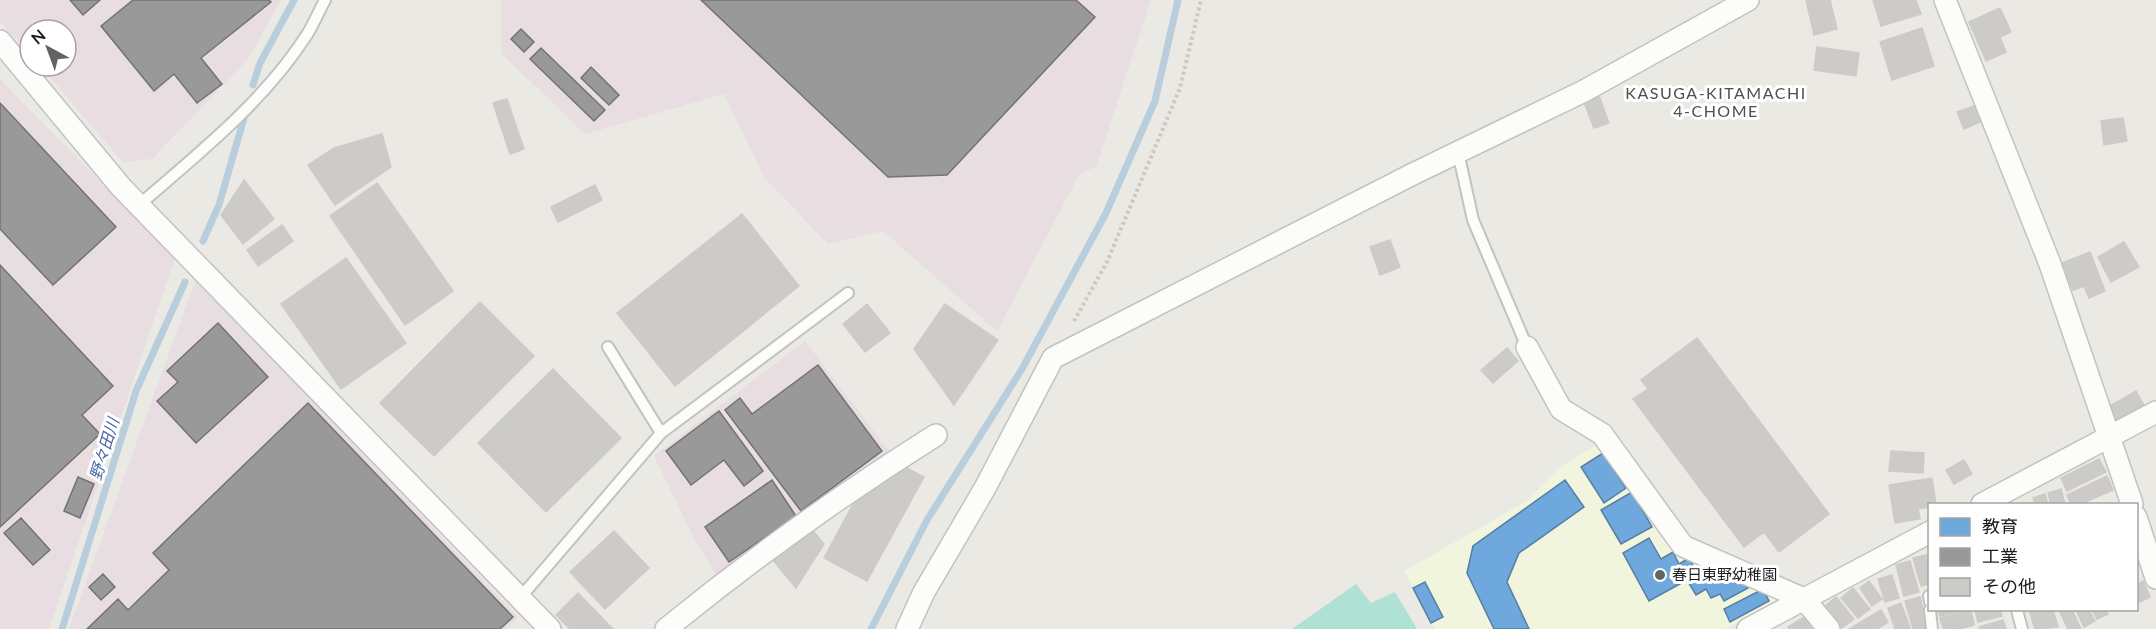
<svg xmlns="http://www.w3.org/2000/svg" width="2156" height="629" viewBox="0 0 2156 629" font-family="Lato,'Noto Sans JP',sans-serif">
<rect width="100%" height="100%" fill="#eae9e4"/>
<path fill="#e8dde1" d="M0,0H281L248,59L152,159L123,162L40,66H66V30H30V54L0,22Z
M501,0H1151L1096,167L1080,173L997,331L883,231L828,244L764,177L724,94L585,134L501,53Z
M0,79L175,258L49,629H0Z
M196,279L518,617L506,629H69Z
M805,341L890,452L717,577L693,536L654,456Z"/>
<path fill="#f1f5de" d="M1602,442L1671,547L1780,594V602L1724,629H1435L1404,571L1527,501L1563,465Z"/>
<path fill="#b0e1d5" d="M1356,584L1371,603L1395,592L1417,629H1292Z"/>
<path fill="#6fa8dc" stroke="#567ea2" stroke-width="1.5" d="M1603,453L1626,488L1604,503L1581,467Z
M1565,480L1584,507L1519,553L1507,582L1529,629H1494L1467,573L1473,546Z
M1632,492L1652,527L1621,544L1601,510Z
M1649,538L1661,559L1673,552L1679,564L1689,558L1697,573L1709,566L1718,581L1732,573L1737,583L1743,580L1748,588L1724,601L1720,594L1711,598L1706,589L1696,595L1687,580L1649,601L1623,553Z
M1425,582L1443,617L1431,623L1413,588Z
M1763,589L1769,601L1730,622L1724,609Z"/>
<path fill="#999" stroke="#737373" stroke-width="1.5" d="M70,0H100L83,15Z
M133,0H269L271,2L201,58L222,84L197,103L174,74L154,91L101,26Z
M701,0H1076L1095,17L947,175L888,177Z
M521,29L534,42L524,52L511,39Z
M541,48L605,110L594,121L530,59Z
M591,67L619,95L609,105L581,78Z
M0,103L116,227L53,285L0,229Z
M0,265L113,386L82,415L100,434L0,527Z
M218,323L268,377L196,443L157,401L178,382L167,371Z
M818,365L882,451L801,511L725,410L740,398L752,414Z
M308,403L513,617L500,629H87L118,599L128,610L169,570L153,553Z
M719,411L763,471L744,486L724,460L691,485L666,451Z
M78,477L94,484L80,518L64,511Z
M772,480L796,516L729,562L705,527Z
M21,518L50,550L33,565L4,533Z
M103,574L115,587L101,600L89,587Z"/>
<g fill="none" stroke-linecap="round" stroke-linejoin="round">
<path stroke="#b8cedc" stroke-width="7" d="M253,85L260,63L294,0
M203,241L219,205L244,118
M62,629L136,391L185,282
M871,629L927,520L1022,369L1106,213L1155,101L1178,0"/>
</g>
<path fill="#cccbc7" stroke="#cdcbc5" stroke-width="1.5" d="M1806,0H1830L1837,29L1814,35Z
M1873,0H1916L1921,14L1881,26Z
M2000,8L2011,32L2000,37L2006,52L1986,61L1969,22Z
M1922,28L1934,66L1892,80L1880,42Z
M1817,47L1859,53L1856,76L1814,70Z
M1598,93L1609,123L1594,128L1583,100Z
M507,99L524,149L510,154L493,103Z
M1974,106L1980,122L1964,129L1957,112Z
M2123,118L2127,141L2104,145L2101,121Z
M382,134L391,167L335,205L308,165L334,148Z
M244,180L274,219L243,244L221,215Z
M377,183L453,291L405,325L330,216Z
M595,185L602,200L558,222L551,207Z
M742,214L799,286L675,386L617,313Z
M282,225L293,241L258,266L247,250Z
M1390,240L1400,267L1380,275L1370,247Z
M2124,242L2139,267L2111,282L2098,257Z
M2090,252L2105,291L2089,298L2084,286L2073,290L2062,263Z
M346,258L406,343L341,389L281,304Z
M480,302L534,356L434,456L380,403Z
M867,304L890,333L865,352L843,324Z
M945,304L998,340L954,405L914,349Z
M1697,338L1829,514L1779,552L1764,532L1744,547L1633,399L1648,389L1641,380Z
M1507,348L1518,361L1493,383L1481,370Z
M553,369L621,438L546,512L478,443Z
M2136,391L2144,405L2116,421L2108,407Z
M1891,451L1924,453L1923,473L1889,471Z
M2099,459L2106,472L2067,491L2061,478Z
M1964,460L1972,474L1954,484L1946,470Z
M899,464L924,477L867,581L824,558L857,497Z
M2107,476L2113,490L2080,504H2071L2067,495Z
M1932,478L1936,504H1930V507L1918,509L1920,519L1895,523L1889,485Z
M2061,489L2065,504H2051L2048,493Z
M2045,494L2048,504H2035L2033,498Z
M810,527L824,544L796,588L772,559Z
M614,531L649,568L605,609L570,572Z
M1926,555L1930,567V584L1921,586L1913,558Z
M1910,561L1919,592L1904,596L1896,565Z
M1892,575L1899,598L1885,602L1878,579Z
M1869,581L1882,599L1872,606L1860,588Z
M2143,581L2150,597L2136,604V585Z
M1853,588L1870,609L1858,618L1841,598Z
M578,593L613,629H570L556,615Z
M1836,597L1854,619L1842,628L1824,607Z
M1920,597L1928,629H1913L1905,601Z
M1901,603L1910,628L1908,629H1895L1888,608Z
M1881,610L1888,622L1877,629H1849Z
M1938,610H1964L1940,616Z
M1971,610L1974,625L1960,629H1943L1940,618Z
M1975,610H2000L2002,616L1978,622Z
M2029,610H2053L2058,627L2035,629Z
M2059,610H2072L2081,629H2068Z
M2076,610H2089L2095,621L2084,627Z
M2092,610H2105L2108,614L2097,619Z
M1804,617L1812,629H1789L1788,627Z
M2003,620L2006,629H1980L1979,627Z"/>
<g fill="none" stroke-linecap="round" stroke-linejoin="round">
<g stroke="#c2c2c0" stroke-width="14">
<path id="service" d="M1458,152L1473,220L1527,347
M139,205C199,153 265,101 308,33C314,23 319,11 325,0
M608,347L661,433
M1929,596L1930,602
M520,598L661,433L848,293
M1930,610L1932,629
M2017,610L2022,629"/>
</g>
<g stroke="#c2c2c0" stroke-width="24">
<path id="minor" d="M1945,0L2050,264L2132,504
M0,41L121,187L550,629
M1527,347L1561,409L1602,434L1683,546L1804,599L1829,629
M1982,504L2156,412
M2136,517L2156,578
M666,629C752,559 842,494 936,435
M907,629L924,592L985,488L1053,358L1413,174L1584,91L1748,0
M1748,629L1930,532"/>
</g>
<path stroke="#d1c6c2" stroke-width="4" stroke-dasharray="3 3" stroke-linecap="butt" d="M1074,321L1107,262L1180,88L1201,0"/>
<use href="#service" stroke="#fcfcfb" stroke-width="10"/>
<use href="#minor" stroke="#fcfcfb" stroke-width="21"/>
</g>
<circle fill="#636361" stroke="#fff" stroke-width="2" cx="1660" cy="575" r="6"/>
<g text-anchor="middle" stroke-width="6" stroke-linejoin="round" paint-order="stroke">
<g font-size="15" fill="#1b1b1b" stroke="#fff" text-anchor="start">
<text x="1672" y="580">春日東野幼稚園</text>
</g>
<g font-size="16" letter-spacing="1.5" fill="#4e4e4e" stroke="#fff">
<text x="1716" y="99">KASUGA-KITAMACHI<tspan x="1716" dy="18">4-CHOME</tspan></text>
</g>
<g font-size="16" font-style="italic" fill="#4c68a7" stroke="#fff">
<text transform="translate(104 449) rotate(-73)" y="6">野々田川</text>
</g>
</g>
<rect x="1928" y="503" width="210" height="108" fill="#ffffff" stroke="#a4a4a4" stroke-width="1.5"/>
<rect x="1940" y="518" width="30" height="18" fill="#6fa8dc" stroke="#a4a4a4" stroke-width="1.5"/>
<text x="1982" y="533" font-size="18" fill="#1b1b1b">教育</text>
<rect x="1940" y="548" width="30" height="18" fill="#999999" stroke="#a4a4a4" stroke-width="1.5"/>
<text x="1982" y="563" font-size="18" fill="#1b1b1b">工業</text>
<rect x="1940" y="578" width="30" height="18" fill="#cccbc7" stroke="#a4a4a4" stroke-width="1.5"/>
<text x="1982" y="593" font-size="18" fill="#1b1b1b">その他</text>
<g transform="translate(48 48) rotate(319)"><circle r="28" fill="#ffffff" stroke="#a4a4a4" stroke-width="1.5"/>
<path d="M0-4.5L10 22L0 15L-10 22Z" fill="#636361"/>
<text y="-9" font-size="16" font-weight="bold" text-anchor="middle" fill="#1b1b1b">N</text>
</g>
</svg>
